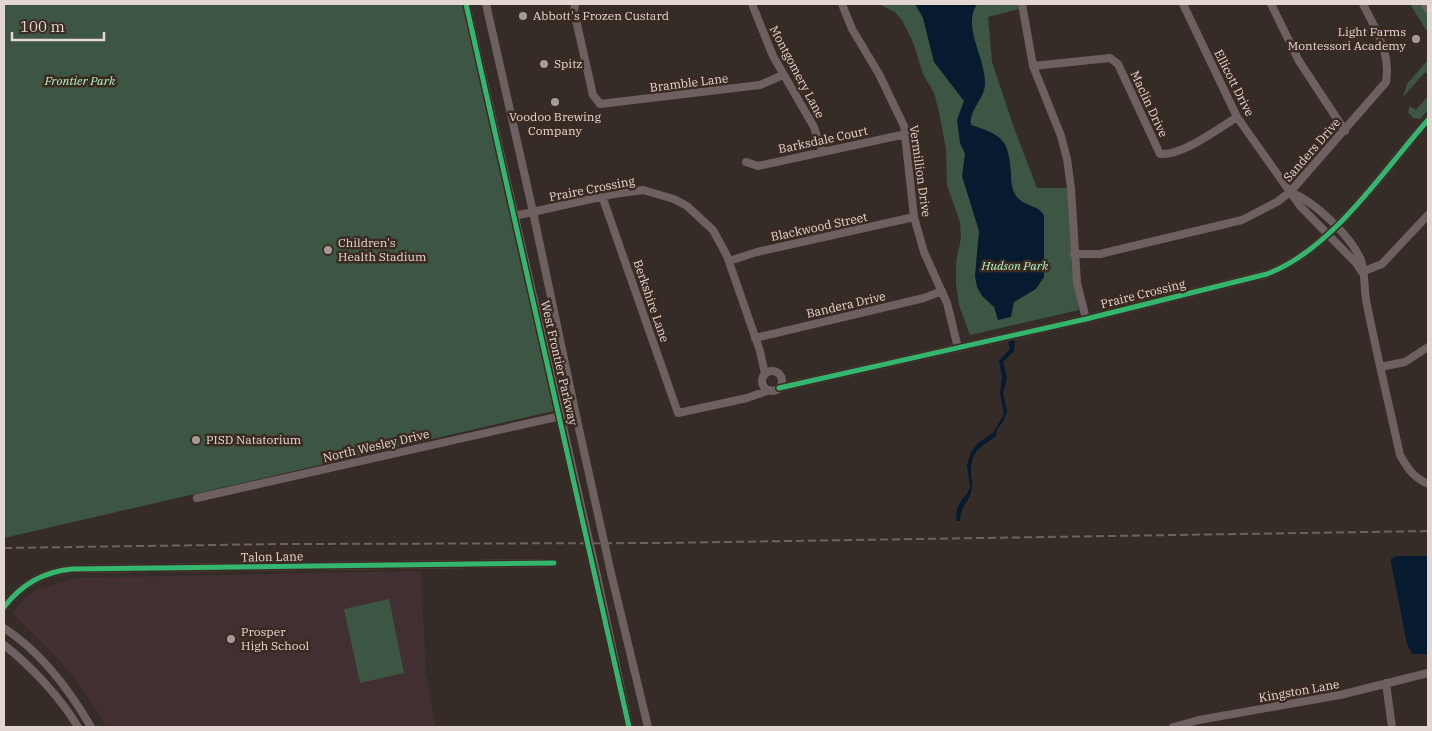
<svg xmlns="http://www.w3.org/2000/svg" width="1432" height="731" viewBox="0 0 1432 731" font-family="'IBM Plex Serif',serif">
<rect width="100%" height="100%" fill="#352c27"/>
<path fill="#422f31" d="M421,571L426,673L436,727H106L95,707L64,665L12,613L26,598L38,589L74,578Z"/>
<path fill="#3c5643" d="M4,4H465L558,410L4,538Z
M879,4H1018L1019,9L988,17L992,62L1014,128L1037,188H1071L1072,272L1079,310L970,335L959,305L956,284V262L961,238L960,222L947,185L946,149L939,112L934,93L923,74L913,42L902,20L895,12Z
M1410,4H1422L1428,15V33Z
M1428,60V75L1425,72L1403,97L1407,84Z
M1428,96V110L1420,119L1413,118L1408,112L1410,106L1416,110Z
M389,599L404,673L360,683L344,609Z"/>
<path fill="#061a30" d="M915,4H977C962,27 985,57 985,82C986,98 969,109 971,125C1002,135 1009,139 1011,174C1011,182 1012,191 1017,197C1025,207 1040,205 1044,216V277L1036,289L1014,302L1011,317L998,320L994,307L982,296L977,287L975,276L979,231L962,176L965,154L960,143L957,120L964,101L934,62L923,18Z
M1015,340L1014,351L1003,362L1007,377L1003,393L1007,411L1003,422L997,429L996,436C984,446 972,449 971,468C970,476 974,483 971,492C968,503 960,508 960,521H956L957,509L962,499L967,494L970,487L967,465L971,452L978,443L993,433L1004,414L1000,393L1002,377L999,361L1010,349L1008,341Z
M1396,556H1428V654H1412L1407,644L1391,562V559Z"/>
<g fill="none" stroke-linecap="round" stroke-linejoin="round">
<path stroke="#6e5f61" stroke-width="8" d="M466,4L562,422
M486,4L533,212L577,420
M575,4L574,11L593,95L600,104L760,85L783,75
M752,4L773,56L814,127L822,152
M842,4L852,29L879,74L904,126L914,217L924,252L947,303L958,348
M1022,4L1033,66L1061,136L1067,159L1071,188L1077,283L1086,319
M1183,4L1237,117L1300,206L1356,263L1362,272
M1271,4L1299,61L1345,131
M1425,4L1428,9
M1033,66L1110,58L1118,64L1160,154C1182,156 1218,129 1237,117
M746,162L758,166L906,134
M1290,192C1314,201 1351,236 1361,260C1365,269 1364,293 1367,305C1377,355 1389,405 1400,455C1408,469 1413,477 1428,484
M602,196L678,413L747,398L770,390
M514,216L614,194L643,190L674,199L687,206L713,230L727,256L760,351L765,374
M1074,254H1100L1242,220L1277,202L1290,192L1386,82C1391,51 1376,31 1363,4
M729,261L757,252L914,217
M1362,272L1382,264L1428,215
M755,338L924,298L942,291
M1380,367L1405,362L1428,347
M762 381a10 10 0 1 1 20 0a10 10 0 1 1-20 0Z
M779,388L1086,319L1267,274C1333,249 1382,172 1428,120
M197,498L561,416
M611,573L648,727
M597,576L629,727
M4,607C22,584 43,572 72,569L554,563
M4,628C41,652 69,689 91,727
M4,645C30,665 61,698 78,727
M1386,683L1392,727
M1173,727L1199,720L1340,695L1428,673"/>
<path stroke="#6c6262" stroke-width="2" stroke-dasharray="8 4" stroke-linecap="butt" d="M4,548L283,544L664,543L1428,531"/>
<path stroke="#6e5f61" stroke-width="8" d="M577,420L611,573
M562,422L597,576"/>
<g stroke="#3b2a21" stroke-width="8">
<path id="cycleway" d="M466,4L629,727
M779,388L1086,319L1267,274C1333,249 1382,172 1428,120
M4,607C22,584 43,572 72,569L554,563"/>
</g>
<use href="#cycleway" stroke="#33b770" stroke-width="5"/>
</g>
<g fill="#a59b96" stroke="#3b2a21" stroke-width="2">
<circle cx="523" cy="16" r="5"/>
<circle cx="1416" cy="39" r="5"/>
<circle cx="544" cy="64" r="5"/>
<circle cx="555" cy="102" r="5"/>
<circle cx="328" cy="250" r="5"/>
<circle cx="196" cy="440" r="5"/>
<circle cx="231" cy="639" r="5"/>
</g>
<g text-anchor="middle" stroke-width="5" stroke-linejoin="round" paint-order="stroke">
<g font-size="12" fill="#e2d7d1" stroke="#3b2a21" text-anchor="start">
<text x="533" y="20">Abbott's Frozen Custard</text>
<text x="1406" y="36" text-anchor="end">Light Farms<tspan x="1406" dy="14">Montessori Academy</tspan></text>
<text x="554" y="68">Spitz</text>
<text x="555" y="121" text-anchor="middle">Voodoo Brewing<tspan x="555" dy="14">Company</tspan></text>
<text x="338" y="247">Children's<tspan x="338" dy="14">Health Stadium</tspan></text>
<text x="206" y="444">PISD Natatorium</text>
<text x="241" y="636">Prosper<tspan x="241" dy="14">High School</tspan></text>
</g>
<g font-size="12" fill="#e2d7d1" stroke="#3b2a21">
<text transform="translate(797 72) rotate(62)" y="4">Montgomery Lane</text>
<text transform="translate(689 83) rotate(-7)" y="4">Bramble Lane</text>
<text transform="translate(1234 83) rotate(63)" y="4">Ellicott Drive</text>
<text transform="translate(1149 104) rotate(65)" y="4">Maclin Drive</text>
<text transform="translate(823 140) rotate(-12)" y="4">Barksdale Court</text>
<text transform="translate(1312 150) rotate(-49)" y="4">Sanders Drive</text>
<text transform="translate(920 171) rotate(82)" y="4">Vermillion Drive</text>
<text transform="translate(592 189) rotate(-11)" y="4">Praire Crossing</text>
<text transform="translate(819 227) rotate(-12)" y="4">Blackwood Street</text>
<text transform="translate(1143 294) rotate(-14)" y="4">Praire Crossing</text>
<text transform="translate(651 301) rotate(71)" y="4">Berkshire Lane</text>
<text transform="translate(846 305) rotate(-13)" y="4">Bandera Drive</text>
<text transform="translate(559 363) rotate(77)" y="4">West Frontier Parkway</text>
<text transform="translate(376 446) rotate(-13)" y="4">North Wesley Drive</text>
<text transform="translate(272 557) rotate(-1)" y="4">Talon Lane</text>
<text transform="translate(1299 691) rotate(-10)" y="4">Kingston Lane</text>
</g>
<g font-size="12" font-style="italic" fill="#acf8c6" stroke="#3b2a21">
<text x="80" y="85">Frontier Park</text>
<text x="1015" y="270">Hudson Park</text>
</g>
</g>
<rect width="1432" height="731" fill="none" stroke="#e2d7d1" stroke-width="10"/>
<path d="M12 32v8h92v-8" fill="none" stroke="#e2d7d1" stroke-width="2.5"/>
<text x="20" y="32" font-size="15" fill="#e2d7d1" stroke="#3b2a21" stroke-width="4" paint-order="stroke">100 m</text>
</svg>
